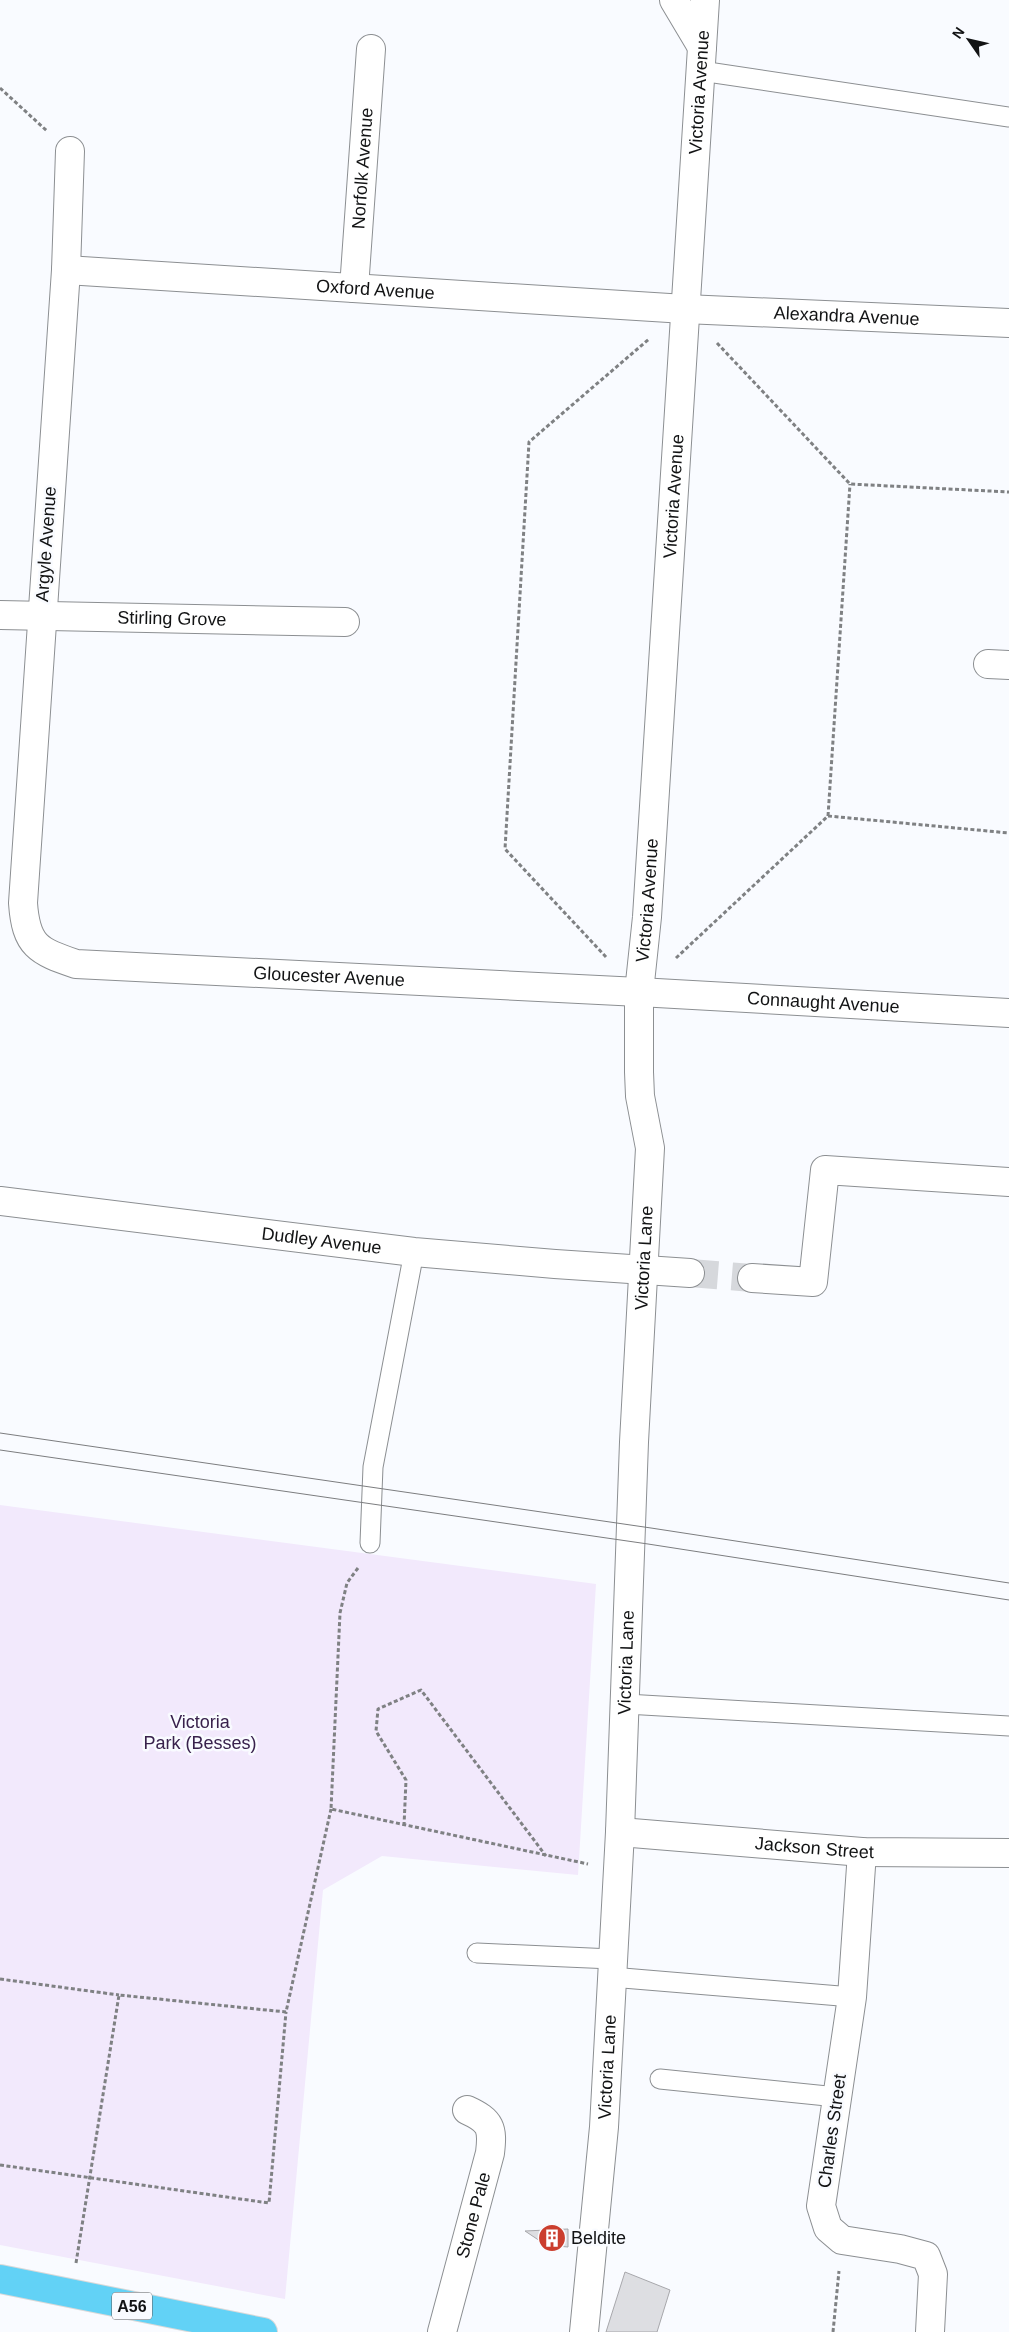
<svg xmlns="http://www.w3.org/2000/svg" width="1009" height="2332" viewBox="0 0 1009 2332" font-family="Arial,sans-serif">
<rect width="100%" height="100%" fill="#f9fbff"/>
<path fill="#f2e9fc" d="M0,1505L596,1584L578,1875L382,1856L323,1890L285,2299L0,2245Z"/>
<path fill="#dddee2" stroke="#a7a7ab" d="M568,2229V2247L546,2245L525,2231Z
M625,2272L670,2290L657,2332H606Z"/>
<g fill="none" stroke-linecap="round" stroke-linejoin="round">
<path stroke="#d6d8dc" stroke-width="28" stroke-dasharray="28 14" stroke-linecap="butt" d="M690,1273L752,1278"/>
<g stroke="#8c8f92" stroke-width="21">
<path id="service" d="M701,71L1009,117
M370,1543L373,1467L414,1252
M626,1704L1009,1726
M477,1953L612,1959
M611,1977L852,1997
M660,2079L837,2097"/>
</g>
<g stroke="#8c8f92" stroke-width="30">
<g id="minor">
<path d="M674,0L702,47"/>
<path id="s1" d="M70,151L66,270L23,903C26,946 38,951 76,964L639,992L1009,1013"/>
<path id="s2" d="M66,270L685,309L1009,323"/>
<path id="s3" d="M354,288L371,49"/>
<path id="s4" d="M0,615L345,622"/>
<path d="M988,664L1009,665"/>
<path id="s5" d="M0,1201L414,1252L555,1264L690,1273"/>
<path d="M752,1278L813,1282L825,1170L1009,1182"/>
<path id="s6" d="M620,1832L862,1852L1009,1853"/>
<path d="M862,1852L852,1997L821,2206L828,2228L842,2240L900,2249L926,2256L933,2274L930,2332"/>
<path id="s7" d="M442,2332L490,2153C493,2128 491,2121 467,2110"/>
<path id="s8" d="M584,2332L604,2127L620,1832L634,1442L650,1148L640,1096L639,1072V992L647,917L705,0"/>
</g>
</g>
<g stroke="#d9d9d9" stroke-width="30">
<path id="trunk" d="M0,2279L263,2332"/>
</g>
<path stroke="#7f8183" stroke-width="3" stroke-dasharray="4 2.5" stroke-linecap="butt" d="M0,88L47,131
M717,343L850,484L1009,492
M828,816L850,484
M606,957L505,849L529,442L649,339
M676,958L828,816L1009,833
M358,1568L347,1583L340,1613L331,1809L588,1864
M404,1826L406,1780L376,1731L378,1709L421,1690L546,1856
M0,1979L119,1995
M0,2165L269,2203L286,2012
M76,2263L119,1995L286,2012L331,1809
M833,2332L839,2271"/>
<use href="#service" stroke="#fff" stroke-width="19"/>
<use href="#minor" stroke="#fff" stroke-width="28"/>
<use href="#trunk" stroke="#62d2f6" stroke-width="28"/>
<path stroke="#7c7d7f" stroke-width="1" d="M0,1433L651,1528L1009,1583
M0,1450L648,1544L1009,1600"/>
</g>
<defs>
<g id="building-disc" transform="scale(1.4375)"><circle r="9.5" fill="#cb3e2e" stroke="#f9fbff"/><path d="M-4-6H4V6H1V3H-1V6H-4ZM-2.5-4.3h1.7v1.8h-1.7ZM.8-4.3h1.7v1.8H.8ZM-2.5-1h1.7V.8h-1.7ZM.8-1h1.7V.8H.8Z" fill="#fff"/></g>
</defs>
<g fill-rule="evenodd">
<use href="#building-disc" x="552" y="2238"/>
</g>
<g text-anchor="middle" stroke-width="5" stroke-linejoin="round" paint-order="stroke">
<rect fill="#f9fbff" stroke="#57595a" stroke-width="1" x="112" y="2292.5" width="40" height="27" rx="4"/>
<g font-size="16" font-weight="bold" fill="#121314">
<text x="132" y="2312">A56</text>
</g>
<g font-size="18" fill="#121314" stroke="#f9fbff">
<text dy="6" stroke="none"><textPath href="#s8" startOffset="2245">Victoria Avenue</textPath></text>
<text dy="6" stroke="none"><textPath href="#s3" startOffset="120">Norfolk Avenue</textPath></text>
<text dy="6" stroke="none"><textPath href="#s2" startOffset="310">Oxford Avenue</textPath></text>
<text dy="6" stroke="none"><textPath href="#s2" startOffset="782">Alexandra Avenue</textPath></text>
<text dy="6" stroke="none"><textPath href="#s8" startOffset="1840">Victoria Avenue</textPath></text>
<text transform="translate(46 544) rotate(-86)" y="6">Argyle Avenue</text>
<text dy="6" stroke="none"><textPath href="#s4" startOffset="172">Stirling Grove</textPath></text>
<text dy="6" stroke="none"><textPath href="#s8" startOffset="1435">Victoria Avenue</textPath></text>
<text dy="6" stroke="none"><textPath href="#s1" startOffset="1096">Gloucester Avenue</textPath></text>
<text dy="6" stroke="none"><textPath href="#s1" startOffset="1591">Connaught Avenue</textPath></text>
<text dy="6" stroke="none"><textPath href="#s5" startOffset="324">Dudley Avenue</textPath></text>
<text dy="6" stroke="none"><textPath href="#s8" startOffset="1076">Victoria Lane</textPath></text>
<text dy="6" stroke="none"><textPath href="#s8" startOffset="671">Victoria Lane</textPath></text>
<text dy="6" stroke="none"><textPath href="#s6" startOffset="195">Jackson Street</textPath></text>
<text dy="6" stroke="none"><textPath href="#s8" startOffset="266">Victoria Lane</textPath></text>
<text transform="translate(832 2131) rotate(-82)" y="6">Charles Street</text>
<text dy="6" stroke="none"><textPath href="#s7" startOffset="121">Stone Pale</textPath></text>
</g>
<g font-size="18" fill="#38214c" stroke="#f9fbff">
<text x="200" y="1728">Victoria<tspan x="200" dy="21">Park (Besses)</tspan></text>
</g>
<g font-size="18" fill="#121314" stroke="#f9fbff" text-anchor="start">
<text x="571" y="2244">Beldite</text>
</g>
</g>
<g transform="translate(969 40) rotate(304)" stroke="#f9fbff" stroke-width="4" paint-order="stroke">
<path d="M0-4L9 19L0 12L-9 19Z" fill="#121314"/>
<text y="-8" font-size="14" font-weight="bold" text-anchor="middle" fill="#121314">N</text>
</g>
</svg>
